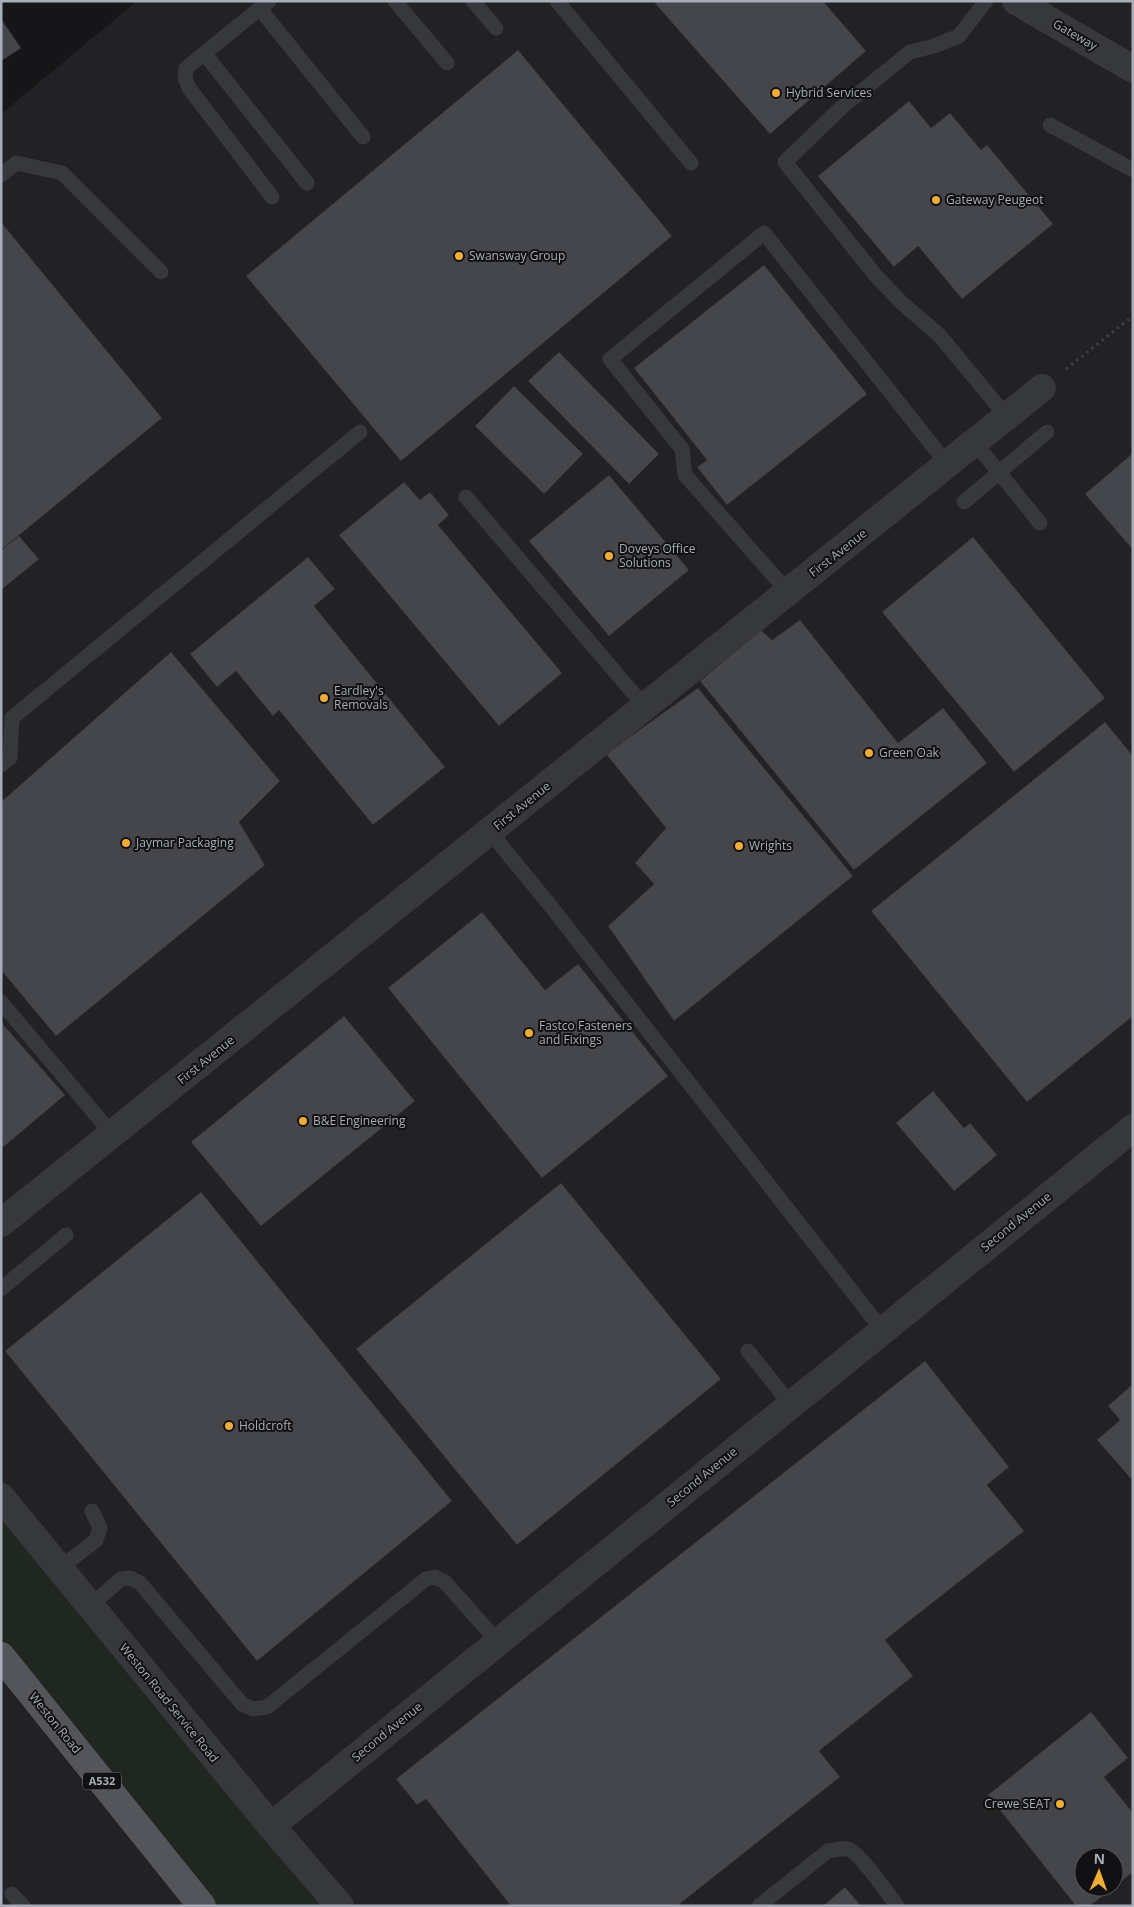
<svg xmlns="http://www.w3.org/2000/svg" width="1134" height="1907" viewBox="0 0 1134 1907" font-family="'Open Sans',sans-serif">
<rect width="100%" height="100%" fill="#161618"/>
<path fill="#222225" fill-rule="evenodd" d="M137,1H1133V1906H1V114ZM1084,1857H1114V1887H1084Z"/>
<path fill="#202721" d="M1,1497L340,1906H202L1,1656Z"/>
<path fill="#45464b" stroke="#303033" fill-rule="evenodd" d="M653,1H823L866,51L770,134Z
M1,19L21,48L1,61Z
M518,50L672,236L401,461L246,276Z
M909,101L931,128L950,113L981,150L987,145L1053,224L962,299L918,246L894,267L818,176Z
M1,222L162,418L1,550Z
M764,265L867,394L727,505L697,467L707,460L634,368Z
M559,352L659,454L629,484L528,381Z
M514,386L583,454L544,494L475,426Z
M1133,453V550L1085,494Z
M609,475L689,570L609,636L529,541Z
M404,482L420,500L430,492L449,515L438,525L562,673L499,726L339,535Z
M19,536L39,559L1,590V550Z
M973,537L1105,698L1014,772L882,612Z
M308,557L335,589L314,606L445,767L373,825L279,710L273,716L236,671L217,687L190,654Z
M800,620L898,743L943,708L987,763L854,870L700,681L761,630L772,640Z
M171,652L280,781L239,822L265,865L56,1036L1,970V802Z
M698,688L853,876L674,1021L608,926L654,884L635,863L666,828L606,754Z
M1105,722L1133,756V1016L1027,1102L871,911Z
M482,912L545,990L578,964L668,1076L542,1178L388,988Z
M344,1016L415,1101L261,1226L191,1142Z
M1,1022L65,1095L1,1149Z
M933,1091L964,1128L970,1123L997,1155L954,1191L896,1123Z
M561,1183L721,1379L517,1545L356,1349Z
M201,1192L452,1501L257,1661L5,1351Z
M925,1361L1009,1467L987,1485L1024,1531L885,1640L913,1676L819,1751L840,1777L677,1906H511L426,1799L417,1805L396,1779Z
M1133,1384V1481L1097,1440L1120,1420L1108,1406Z
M1091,1712L1128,1758L1104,1777L1133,1813V1872L1090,1906H1076L988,1795ZM1084,1857H1114V1887H1084Z
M845,1887L861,1906H823Z"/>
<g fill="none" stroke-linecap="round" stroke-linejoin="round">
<path stroke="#3d3f43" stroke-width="3" stroke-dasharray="2.5 4" stroke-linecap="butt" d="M1066,369L1133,316"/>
<path stroke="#37383c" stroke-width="15" d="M269,1L186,68L185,78L189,88L272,197
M395,1L447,63
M473,1L496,28
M557,1L691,163
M986,1L959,36L934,46L910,52L842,107L785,162L876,276L902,303L940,336L1007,417
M260,9L363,137
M204,53L307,183
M1050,125L1133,170
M1,175L16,163L62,173L161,272
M975,443L1040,523
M466,497L645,707
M964,502L1047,432
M788,592L685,475L682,449L610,359L764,233L948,465
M1,765L10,758L12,718L360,432
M490,832L549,904L883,1331
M1,1002L112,1134
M1,1289L66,1235
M748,1351L791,1405
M59,1569L96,1540L100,1528L92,1511
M90,1606L121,1579L130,1578L140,1583L242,1704L253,1709L267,1707L426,1579L435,1577L445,1582L498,1642
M12,1894L23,1906
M759,1906L828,1851C835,1850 841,1848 848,1849C860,1853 888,1894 897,1906"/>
<path stroke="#37383c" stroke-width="28" d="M1016,1L1133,69
M1,1223L1042,388
M1,1497L271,1826L340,1906
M271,1826L1133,1128"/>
<path stroke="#53555b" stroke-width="28" d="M1,1656L202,1906"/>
</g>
<g fill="#efac36" stroke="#111113" stroke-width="2">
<circle cx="776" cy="93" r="5"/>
<circle cx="936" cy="200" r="5"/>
<circle cx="459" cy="256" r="5"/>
<circle cx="609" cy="556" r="5"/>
<circle cx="324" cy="698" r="5"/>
<circle cx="869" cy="753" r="5"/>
<circle cx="126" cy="843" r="5"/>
<circle cx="739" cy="846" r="5"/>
<circle cx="529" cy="1033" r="5"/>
<circle cx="303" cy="1121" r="5"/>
<circle cx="229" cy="1426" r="5"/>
<circle cx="1060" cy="1804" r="5"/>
</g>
<g text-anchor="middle" stroke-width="4" stroke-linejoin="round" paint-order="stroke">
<rect fill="#111113" stroke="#7b7e86" stroke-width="1" x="83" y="1772.5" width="38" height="17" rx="4"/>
<g font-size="11" font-weight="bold" fill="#a8adb7">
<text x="102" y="1785">A532</text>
</g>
<g font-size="12" fill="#a8adb7" stroke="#111113">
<text transform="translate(1075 35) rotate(30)" y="4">Gateway</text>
<text transform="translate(838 553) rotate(-38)" y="4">First Avenue</text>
<text transform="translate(522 806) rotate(-39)" y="4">First Avenue</text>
<text transform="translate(206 1060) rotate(-39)" y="4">First Avenue</text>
<text transform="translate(1016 1222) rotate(-39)" y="4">Second Avenue</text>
<text transform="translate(702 1477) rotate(-39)" y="4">Second Avenue</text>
<text transform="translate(169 1703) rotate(51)" y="4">Weston Road Service Road</text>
<text transform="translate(55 1723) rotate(51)" y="4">Weston Road</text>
<text transform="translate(387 1732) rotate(-39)" y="4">Second Avenue</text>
</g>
<g font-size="12" fill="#a8adb7" stroke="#111113" text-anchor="start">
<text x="786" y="97">Hybrid Services</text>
<text x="946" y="204">Gateway Peugeot</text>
<text x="469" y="260">Swansway Group</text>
<text x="619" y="553">Doveys Office<tspan x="619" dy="14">Solutions</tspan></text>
<text x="334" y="695">Eardley's<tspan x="334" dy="14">Removals</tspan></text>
<text x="879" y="757">Green Oak</text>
<text x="136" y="847">Jaymar Packaging</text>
<text x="749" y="850">Wrights</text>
<text x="539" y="1030">Fastco Fasteners<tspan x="539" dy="14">and Fixings</tspan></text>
<text x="313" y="1125">B&amp;E Engineering</text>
<text x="239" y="1430">Holdcroft</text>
<text x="1050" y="1808" text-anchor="end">Crewe SEAT</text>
</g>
</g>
<rect width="1134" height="1907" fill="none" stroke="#a8adb7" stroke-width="5"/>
<g transform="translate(1099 1872) rotate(2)"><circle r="24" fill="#111113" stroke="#4d4f55"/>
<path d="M0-4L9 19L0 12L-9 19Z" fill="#efac36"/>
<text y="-8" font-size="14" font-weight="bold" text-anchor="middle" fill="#a8adb7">N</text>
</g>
</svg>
